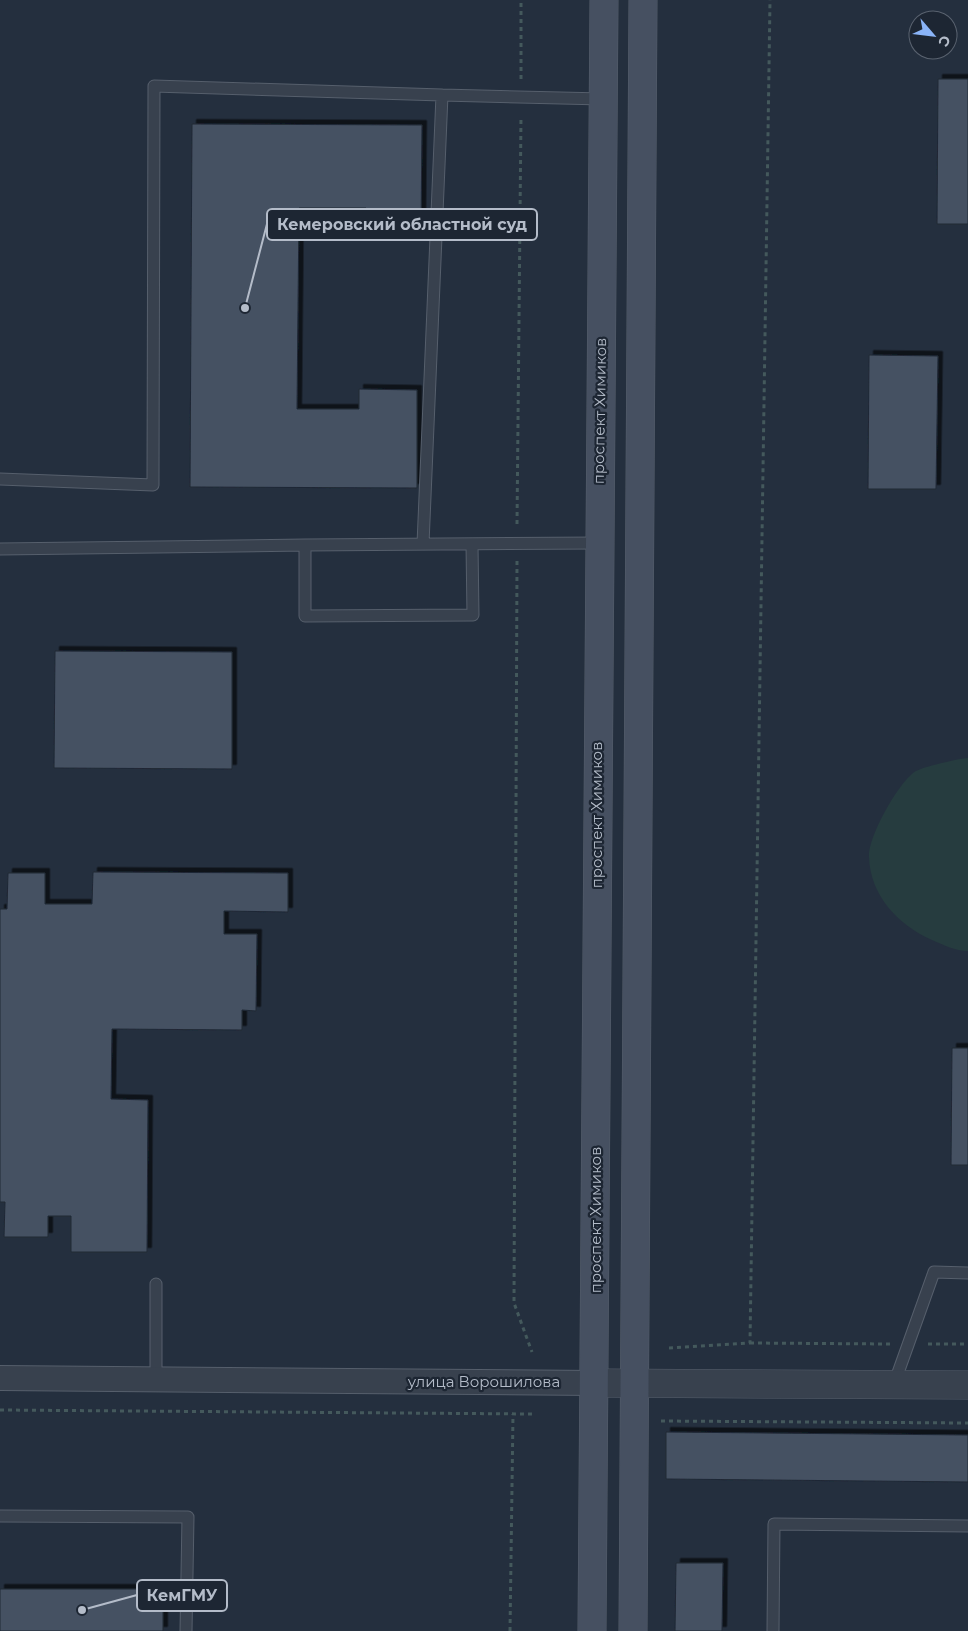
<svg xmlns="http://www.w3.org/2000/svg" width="968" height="1631" viewBox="0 0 968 1631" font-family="Montserrat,sans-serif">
<defs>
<filter id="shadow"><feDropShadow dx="4.5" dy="-4.5" stdDeviation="0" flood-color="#0009"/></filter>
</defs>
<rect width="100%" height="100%" fill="#242f3e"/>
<path fill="#263c3f" d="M968,758V951C955,951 944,945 932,940C898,925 870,895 869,857C868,837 899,781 916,771C926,766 957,759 968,758Z"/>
<path fill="#455162" stroke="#1f2835" filter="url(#shadow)" d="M938,79H968V224H937Z
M192,124L422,125L421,227H366V208H299L297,409H359V389L417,390V488L190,487Z
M869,355L938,356L936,489H868Z
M55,651L232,652V769L54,768Z
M93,872L288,873V912L224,911V934H257L256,1011L242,1010V1030L112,1029L111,1099L148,1100L147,1252H71V1216H48V1237H4L5,1202H0V909H7L8,873H45V904H92Z
M952,1048H968V1165H951Z
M666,1432L968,1435V1482L666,1479Z
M676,1563H723L722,1631H675Z
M0,1589H163V1631H0Z"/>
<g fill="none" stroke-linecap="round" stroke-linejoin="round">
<g stroke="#565f6c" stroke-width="13">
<path id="service" d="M0,479L153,485L154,86L442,95
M423,544L442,95L603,99
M472,545L473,615L305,616V545L599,543
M0,549L305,545
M156,1284V1379
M894,1384L934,1272L968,1273
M0,1516L188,1517L186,1631
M773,1631L774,1524L968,1526"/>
</g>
<g stroke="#565f6c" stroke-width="26">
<path id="minor" d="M0,1378L595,1383"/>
</g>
<g stroke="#565f6c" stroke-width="29">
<path id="tertiary" d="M595,1383L968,1385"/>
</g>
<g stroke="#565f6c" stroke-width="29">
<path id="secondary" d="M592,1631L604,0
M633,1631L643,0"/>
</g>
<path stroke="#44595c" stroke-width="3" stroke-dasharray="4 4" stroke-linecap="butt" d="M521,79V0
M517,524L521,116
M517,561L514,1303L532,1352
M750,1343L890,1344
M928,1344H968
M669,1348L750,1343L770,0
M0,1410L532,1414
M661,1421L968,1423
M510,1631L513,1414"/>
<use href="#service" stroke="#38414e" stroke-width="11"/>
<use href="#minor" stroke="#38414e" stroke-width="24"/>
<use href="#tertiary" stroke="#38414e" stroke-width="28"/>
<use href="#secondary" stroke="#465061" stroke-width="28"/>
</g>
<g text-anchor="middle" stroke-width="4.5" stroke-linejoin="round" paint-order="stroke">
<g font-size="15" fill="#b4bcc9" stroke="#1d2633">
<text transform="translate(600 411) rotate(-89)" y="5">проспект Химиков</text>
<text transform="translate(597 815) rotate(-90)" y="5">проспект Химиков</text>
<text transform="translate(596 1220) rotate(-90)" y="5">проспект Химиков</text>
<text x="484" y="1387">улица Ворошилова</text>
</g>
</g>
<path fill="none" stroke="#b4bcc9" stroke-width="2" d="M245 308L267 224M82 1610L137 1595"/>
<g fill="#b4bcc9" stroke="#1d2633" stroke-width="2">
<circle cx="245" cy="308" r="5"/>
<circle cx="82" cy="1610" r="5"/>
</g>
<g fill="#1d2633" stroke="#b4bcc9" stroke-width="2">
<rect x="267" y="209" width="270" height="31" rx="5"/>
<rect x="137" y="1580" width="90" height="31" rx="5"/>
</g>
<g font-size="16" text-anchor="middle" font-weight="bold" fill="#b4bcc9">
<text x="402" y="230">Кемеровский областной суд</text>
<text x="182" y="1601">КемГМУ</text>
</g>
<g transform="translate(933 35) rotate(118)"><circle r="24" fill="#1d2633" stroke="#59626f"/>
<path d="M0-4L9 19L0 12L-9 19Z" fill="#8ab4f8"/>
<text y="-8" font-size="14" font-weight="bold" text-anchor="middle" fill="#b4bcc9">С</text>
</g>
</svg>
